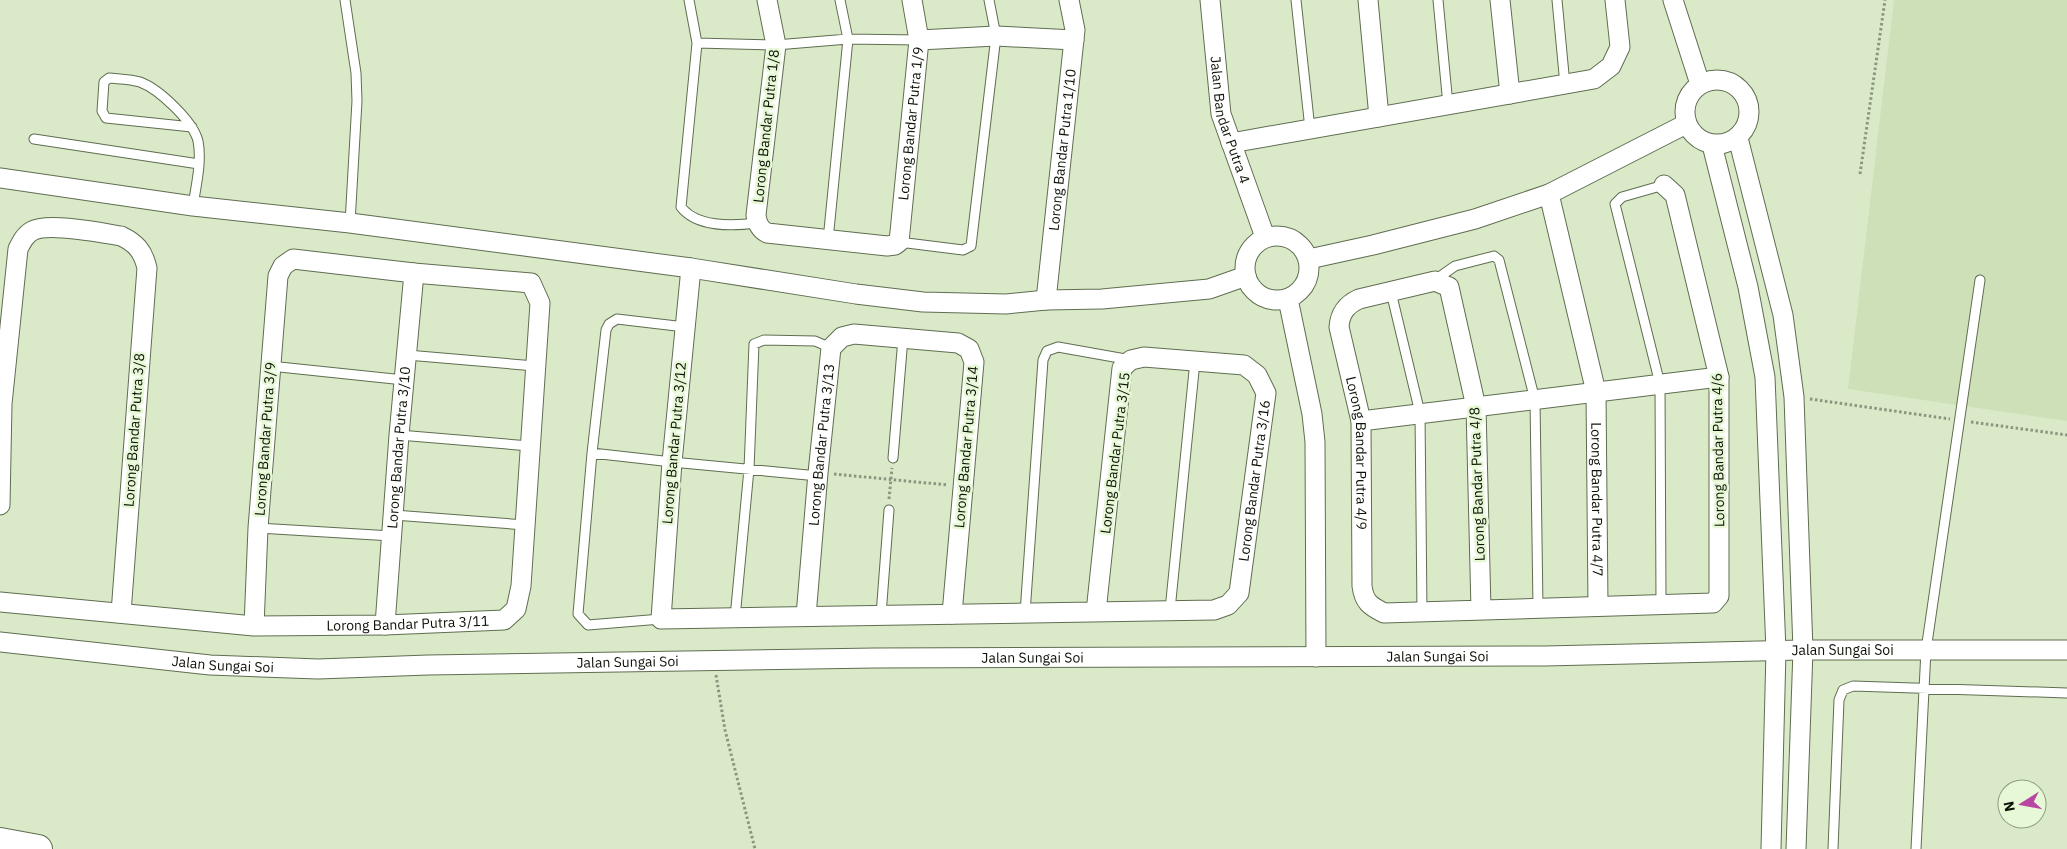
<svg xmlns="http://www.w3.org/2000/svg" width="2067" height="849" viewBox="0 0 2067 849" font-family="'IBM Plex Sans',sans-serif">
<rect width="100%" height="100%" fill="#daeac9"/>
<path fill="#cde0b8" d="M1894,0H2067V421L1848,389Z"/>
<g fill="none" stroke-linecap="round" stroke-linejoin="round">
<g stroke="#5f6d50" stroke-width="11">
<path id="service" d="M345,0L356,73L357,101L350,223
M689,0L697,43L681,207C697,228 733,226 757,223
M1296,0L1310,129
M1438,0L1448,105
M1557,0L1565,85
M697,43L776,45L848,39L919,40
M192,127L106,118L102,111L104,82L109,78C119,79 131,79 140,82C159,89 193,121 198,141C202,162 196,185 193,206
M34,139L199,164
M828,240L848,39L840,0
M899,242L963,250L971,246L996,36L989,0
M1435,280L1455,266L1494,256L1499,260L1535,400L1538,608
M1391,292L1420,413L1422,612
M407,355L535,366
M270,366L404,380
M399,435L530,446
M592,453L672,462L818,476
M893,458L903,338
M394,515L525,525
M258,528L392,536
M1661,604L1660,384L1615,204L1622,197L1664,185
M1170,610L1195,361
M1025,613L1043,360L1047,351L1058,347L1131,360
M881,615L889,510
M735,618L749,469L754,344L764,340L815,341L831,348
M661,619L588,625L578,614L592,453L606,330L609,324L617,319L685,327
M1833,849L1839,700L1843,690L1853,686L2067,693
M1916,849L1926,650L1980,280"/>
</g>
<g stroke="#5f6d50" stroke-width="21">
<g id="minor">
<path id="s1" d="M767,0L776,45L756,215C757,224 760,229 767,233L887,246L895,245L899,242L919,40L912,0"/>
<path id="s2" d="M1210,0L1221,114L1265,237"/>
<path d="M1368,0L1379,117"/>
<path d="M1500,0L1510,94"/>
<path d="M1673,0L1700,84"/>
<path d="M919,40L996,36L1074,40"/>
<circle cx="1717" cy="112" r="32"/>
<path d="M1738,138L1783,315L1794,397L1803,650L1796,849"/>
<path d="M1231,143L1594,79L1611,66L1620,47L1615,0"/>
<path d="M1712,145L1748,287L1765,377L1776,651L1771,849"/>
<path d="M0,178L193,206L350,223L691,268L856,294L923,302L1006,304L1046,300L1102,299L1209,289L1246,276"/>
<path id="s3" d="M1549,194L1596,392L1598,606"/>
<circle cx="1277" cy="268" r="32"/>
<path d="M1309,259L1373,245L1475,219L1549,194L1686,124"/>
<path id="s4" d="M691,268L672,462L661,619L1214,610L1228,605L1239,593L1266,393L1257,375L1244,365L1144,357L1131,360L1122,368L1096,612"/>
<path d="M1288,299L1312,414L1315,442L1316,657"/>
<path id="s5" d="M1046,300L1075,30L1069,0"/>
<path d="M1361,421L1719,377"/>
<path d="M0,505L2,404L18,249C22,241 25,235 32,231C48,222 102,233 121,236C136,243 143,251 147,268L121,613"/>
<path id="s6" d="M0,602L254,626L385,625L504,620L516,609L521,586L540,303L531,283L414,273L293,259L283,266L278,276L258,528L254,626"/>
<path id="s7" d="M1481,610L1476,407L1449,287L1435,281L1359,299C1346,305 1340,313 1339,327L1361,421L1362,586C1364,602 1370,606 1384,613L1713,603L1719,596V377L1675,195L1664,185"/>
<path id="s8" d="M806,616L818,473L831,348L842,337L854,334L958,343L969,349L974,362L952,614"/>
<path id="s9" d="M385,625L399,435L414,273"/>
<path id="s10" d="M0,642L210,665L318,669L428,665L875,658L1545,656L1803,650H2067"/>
</g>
</g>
<g stroke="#5f6d50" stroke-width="30">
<path id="trunk" d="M0,842L38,849"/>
</g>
<path stroke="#8a967e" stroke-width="3" stroke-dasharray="2.5 2.5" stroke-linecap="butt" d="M1860,174L1885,0
M1810,399L1950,419
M1971,422L2067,435
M834,474L948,485
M889,499L892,468
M716,675L725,730L755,849"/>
<use href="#service" stroke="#fff" stroke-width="9"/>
<use href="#minor" stroke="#fff" stroke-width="19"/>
<use href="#trunk" stroke="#fff" stroke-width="28"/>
</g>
<g text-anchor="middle" stroke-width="5" stroke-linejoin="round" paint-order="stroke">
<g font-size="14" fill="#0d1207" stroke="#e7f8d6">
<text dy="5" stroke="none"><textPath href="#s2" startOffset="122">Jalan Bandar Putra 4</textPath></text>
<text dy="5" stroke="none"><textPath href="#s1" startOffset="492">Lorong Bandar Putra 1/9</textPath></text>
<text transform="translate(766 126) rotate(-84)" y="5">Lorong Bandar Putra 1/8</text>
<text dy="5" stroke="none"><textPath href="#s5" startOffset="151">Lorong Bandar Putra 1/10</textPath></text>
<text transform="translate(134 430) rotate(-86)" y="5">Lorong Bandar Putra 3/8</text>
<text transform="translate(265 439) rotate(-86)" y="5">Lorong Bandar Putra 3/9</text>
<text transform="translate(674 443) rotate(-85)" y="5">Lorong Bandar Putra 3/12</text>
<text dy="5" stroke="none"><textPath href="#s8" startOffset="172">Lorong Bandar Putra 3/13</textPath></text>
<text transform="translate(966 447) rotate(-85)" y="5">Lorong Bandar Putra 3/14</text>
<text dy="5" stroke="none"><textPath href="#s9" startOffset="178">Lorong Bandar Putra 3/10</textPath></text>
<text transform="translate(1718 450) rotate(-91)" y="5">Lorong Bandar Putra 4/6</text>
<text transform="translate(1115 453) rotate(-83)" y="5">Lorong Bandar Putra 3/15</text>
<text dy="5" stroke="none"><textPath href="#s7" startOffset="584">Lorong Bandar Putra 4/9</textPath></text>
<text dy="5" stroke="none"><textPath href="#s4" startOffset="1050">Lorong Bandar Putra 3/16</textPath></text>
<text transform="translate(1477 484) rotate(-92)" y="5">Lorong Bandar Putra 4/8</text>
<text dy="5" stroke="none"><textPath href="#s3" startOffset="311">Lorong Bandar Putra 4/7</textPath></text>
<text dy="5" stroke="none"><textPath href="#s6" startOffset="409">Lorong Bandar Putra 3/11</textPath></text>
<text dy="5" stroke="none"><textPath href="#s10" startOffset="1844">Jalan Sungai Soi</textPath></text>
<text dy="5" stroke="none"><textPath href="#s10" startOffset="1439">Jalan Sungai Soi</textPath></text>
<text dy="5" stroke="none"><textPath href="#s10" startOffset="1034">Jalan Sungai Soi</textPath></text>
<text dy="5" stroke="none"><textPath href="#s10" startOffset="629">Jalan Sungai Soi</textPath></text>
<text dy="5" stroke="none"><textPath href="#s10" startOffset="224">Jalan Sungai Soi</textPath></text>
</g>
</g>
<g transform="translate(2022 804) rotate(259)"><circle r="24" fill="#e7f8d6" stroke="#909c83"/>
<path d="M0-4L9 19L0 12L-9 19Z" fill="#b847a3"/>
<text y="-8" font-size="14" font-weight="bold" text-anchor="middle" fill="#0d1207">N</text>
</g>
</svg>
